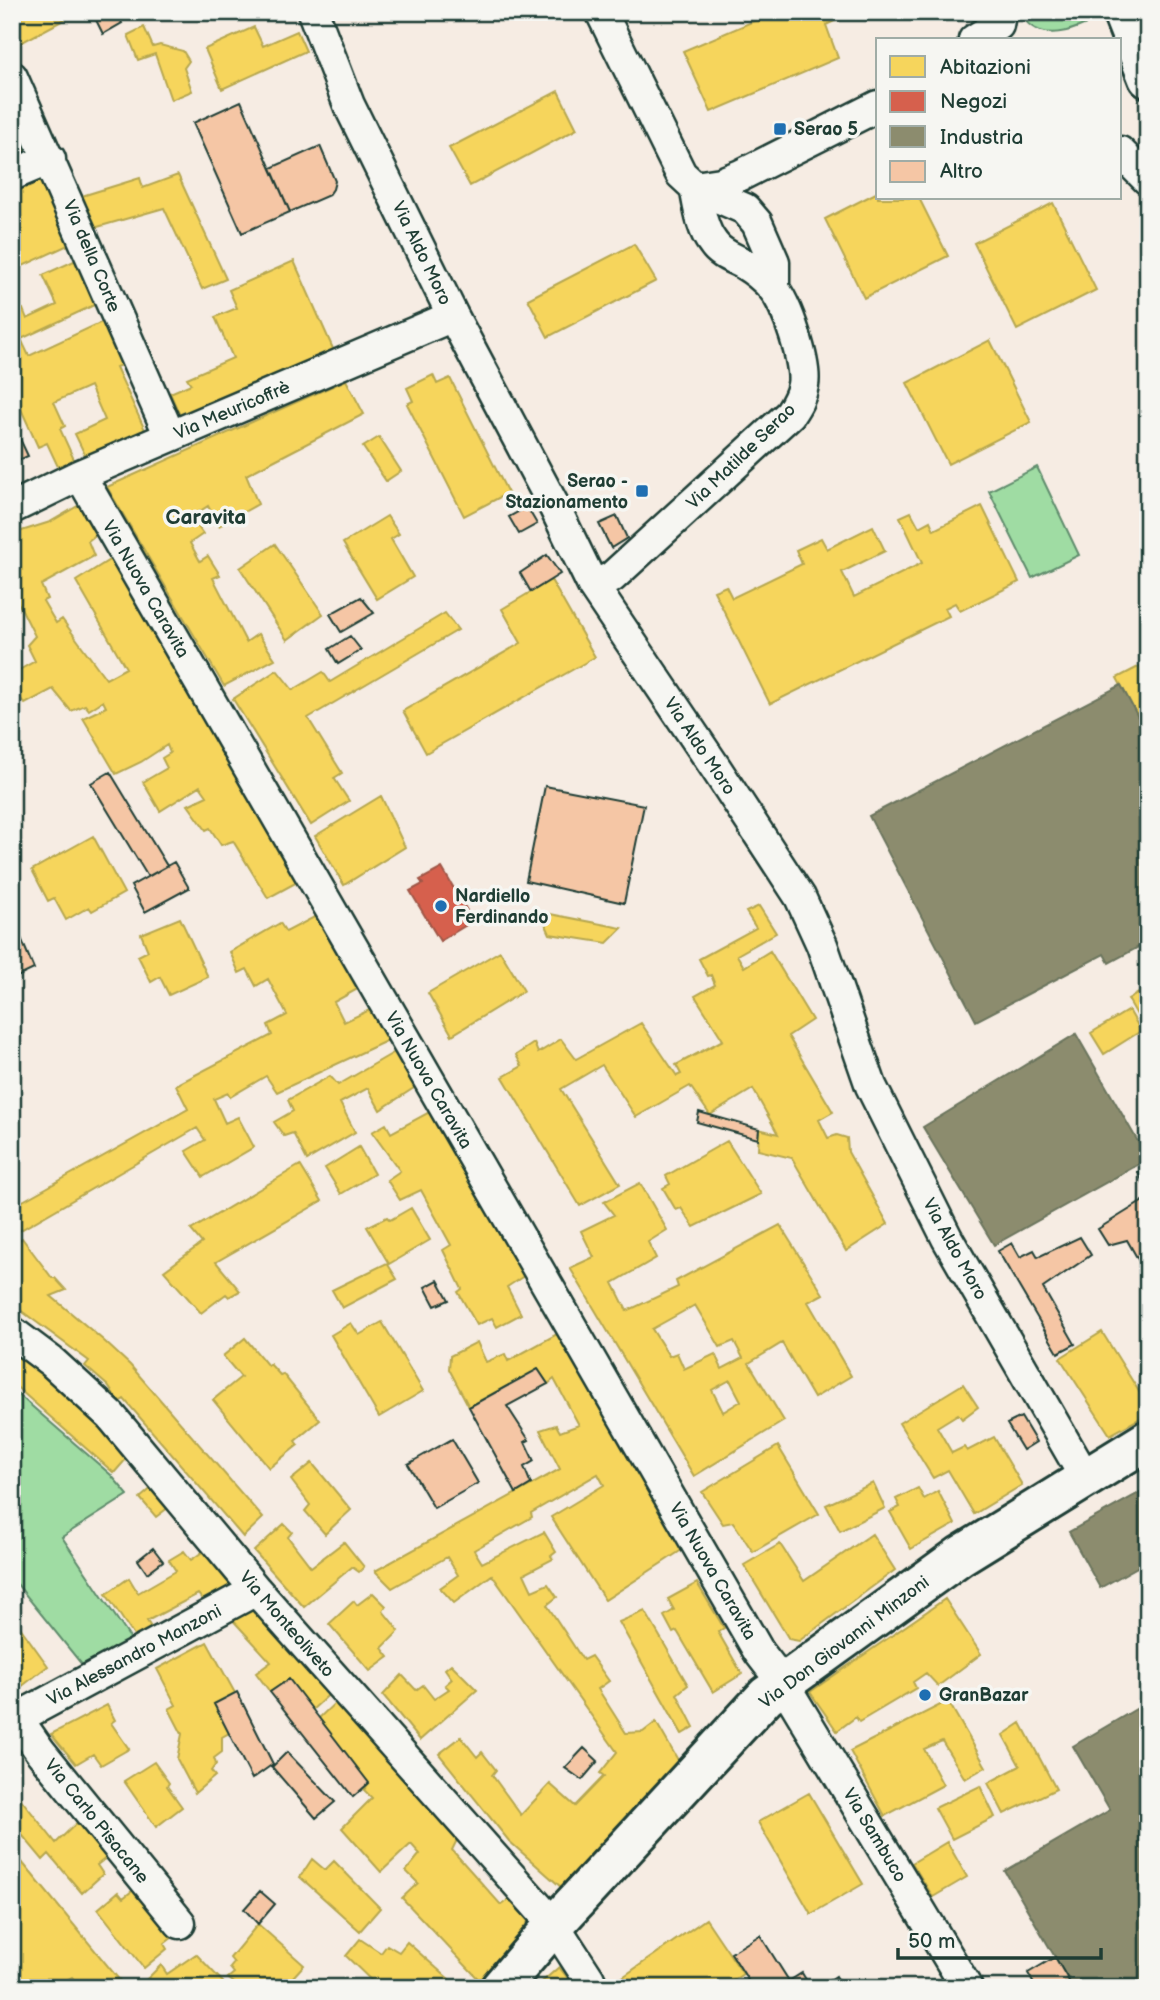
<svg xmlns="http://www.w3.org/2000/svg" width="1160" height="2000" viewBox="0 0 1160 2000" font-family="'Balsamiq Sans',sans-serif">
<rect width="100%" height="100%" fill="#f6ece3"/>
<filter id="ink" filterUnits="userSpaceOnUse"><feTurbulence type="fractalNoise" baseFrequency=".0143" numOctaves="2"/><feDisplacementMap in="SourceGraphic" scale="14" xChannelSelector="R" yChannelSelector="G"/><feConvolveMatrix kernelMatrix="1 2 1 2 8 2 1 2 1" color-interpolation-filters="sRGB"/></filter>
<g filter="url(#ink)">
<path fill="#9fdca3" stroke="#5f8c6c" stroke-width="2" d="M1021,12H1112C1089,22 1055,44 1031,26C1026,23 1023,17 1021,12Z
M1037,467L1079,555L1032,578L989,491Z
M12,1389L111,1475L128,1495L62,1537L132,1641L83,1666L12,1578Z"/>
<path fill="#f6d55c" stroke="#b6a750" stroke-width="2" fill-rule="evenodd" d="M12,12H69L71,16L17,45L12,36Z
M144,12H161L147,19Z
M765,12H853L826,25L838,58L711,112L683,51L766,16Z
M144,27L153,47L160,45L183,51L189,61L184,68L192,91L171,100L155,54L138,60L128,35Z
M254,27L263,46L297,31L306,51L222,89L205,49Z
M558,91L577,129L470,186L449,148Z
M12,107L33,153L12,162Z
M47,169L79,240L12,271V185Z
M178,175L226,279L202,289L164,208L94,228L82,196L140,178L143,188Z
M878,192V198H919L948,256L864,298L825,219Z
M1053,203L1096,290L1017,330L974,243Z
M634,244L656,281L548,337L528,299Z
M85,256L105,300L21,339L29,356L106,320L126,363L116,367L145,430L86,457L75,434L105,420L90,386L54,402L65,426L60,429L76,464L60,471L47,443L38,447L12,389V314L23,309L27,319L57,305L43,275Z
M294,261L334,351L181,418L170,393L191,384L187,378L233,358L215,317L237,308L229,290Z
M990,340L1031,422L948,464L907,383Z
M433,375L437,384L450,378L508,493L464,516L407,404L413,401L407,388Z
M346,380L364,414L246,475L258,504L219,526L208,506L191,517L203,534L190,543L200,561L208,556L220,575L213,578L246,642L258,634L275,659L224,686L107,487Z
M379,437L401,471L386,481L363,447Z
M81,504L98,533L88,541L94,556L41,585L47,599L43,601L56,623L62,619L106,679L126,668L76,581L111,559L301,880L268,898L233,841L221,845L210,828L206,830L188,805L207,796L200,786L160,811L143,782L167,768L162,758L170,753L167,745L141,762L116,774L83,718L106,707L103,701L89,710L85,705L71,711L53,689L25,704L12,689V674L35,661L27,645L35,636L19,604L12,608V534L50,522Z
M982,506L1019,582L960,611L955,603L945,608L949,616L770,704L714,591L726,586L732,598L802,564L796,550L821,538L827,549L873,526L885,551L842,572L854,597L922,563L900,517L911,512L919,527L930,521L934,530Z
M387,516L399,534L391,539L413,577L377,599L343,543Z
M275,544L323,614L287,640L240,568Z
M551,580L595,657L426,753L403,711L521,643L502,609Z
M445,613L458,630L308,718L342,773L334,778L349,801L311,825L233,699L277,670L293,690L323,672L330,682Z
M1148,662V736L1117,678Z
M381,796L405,847L344,885L315,836Z
M93,836L124,893L92,911L89,907L66,920L54,898L48,901L32,870Z
M759,906L776,933L737,955L744,967L770,951L812,1020L788,1036L833,1112L819,1120L828,1138L837,1135L847,1138L848,1152L888,1224L846,1251L792,1158L758,1150L759,1129L778,1134L753,1089L710,1115L690,1086L636,1117L602,1065L561,1089L620,1184L580,1206L503,1077L522,1066L516,1055L534,1043L538,1053L561,1039L576,1059L641,1023L677,1076L681,1074L676,1065L723,1040L695,996L715,985L711,975L708,976L699,959L756,928L746,912Z
M540,912L622,928L607,943L550,934Z
M320,914L365,985L334,1002L344,1022L378,1006L397,1036L277,1092L266,1076L230,1097L228,1093L214,1099L225,1123L238,1117L254,1147L203,1177L186,1151L205,1140L197,1128L12,1235V1207L188,1109L176,1085L272,1035L268,1025L287,1015L268,979L256,986L247,969L239,973L230,952L280,923L286,932Z
M180,918L208,977L169,995L160,977L151,982L138,956L148,951L141,934Z
M500,951L524,991L452,1035L428,993Z
M1148,988V1015L1140,1020L1128,999Z
M1129,1010L1141,1031L1104,1054L1091,1033Z
M400,1049L420,1084L380,1110L368,1088L340,1103L355,1132L307,1160L293,1133L284,1136L274,1122L293,1111L288,1100L330,1076L338,1085Z
M435,1109L533,1270L507,1287L521,1314L497,1327L492,1318L477,1325L458,1292L462,1289L443,1250L451,1245L421,1190L400,1200L387,1180L400,1171L372,1132L386,1124L391,1133Z
M727,1141L761,1194L694,1227L681,1208L676,1210L663,1188L670,1184L666,1176Z
M359,1147L374,1174L341,1194L325,1168Z
M300,1165L322,1201L216,1262L240,1291L229,1297L226,1294L201,1313L164,1271L202,1243L191,1230Z
M640,1183L667,1230L648,1242L656,1258L613,1283L627,1311L678,1287L676,1281L780,1225L823,1294L808,1302L851,1376L814,1398L782,1343L749,1363L784,1421L694,1476L570,1268L594,1257L581,1231L614,1215L604,1202ZM695,1305L720,1347L734,1341L743,1358L722,1369L715,1354L684,1369L677,1353L669,1356L652,1329ZM730,1380L741,1401L723,1412L712,1390Z
M411,1208L430,1240L389,1264L367,1227L387,1217L390,1220Z
M22,1238L52,1278H55L66,1290L51,1296L103,1340L130,1365L263,1518L243,1537L124,1399L119,1402L108,1386L85,1366L89,1361L12,1304V1245Z
M387,1263L397,1279L342,1308L332,1290Z
M382,1322L423,1391L379,1417L331,1335L351,1323L359,1335Z
M566,1329L691,1544L605,1600L551,1517L604,1485L598,1474L531,1513L532,1517L474,1550L482,1563L544,1532L556,1552L551,1556L553,1559L524,1574L532,1591L548,1584L557,1597L547,1605L583,1660L591,1656L609,1681L598,1689L626,1733L643,1732L656,1722L678,1760L561,1887L509,1841L439,1754L461,1737L477,1757L482,1752L496,1770L492,1775L521,1815L550,1784L575,1806L604,1776L600,1773L617,1752L492,1575L454,1603L440,1588L458,1575L447,1557L392,1588L375,1571L560,1469L540,1430L556,1425L560,1432L579,1425L554,1379L548,1384L538,1369L469,1407L449,1369L450,1356L477,1342L486,1362L505,1354L508,1361Z
M1102,1332L1148,1406V1414L1110,1435L1060,1358Z
M245,1338L268,1366L270,1364L280,1375L283,1374L320,1420L295,1441L298,1445L269,1468L213,1400L241,1377L223,1356Z
M12,1344L134,1450L114,1473L12,1383Z
M963,1384L978,1407L962,1419L958,1414L937,1427L952,1453L964,1447L967,1451L994,1437L1022,1485L974,1514L948,1470L933,1478L899,1423Z
M778,1446L819,1514L753,1552L733,1522L723,1524L702,1492Z
M312,1463L351,1510L325,1534L305,1511L310,1505L291,1480Z
M161,1480L177,1501L156,1517L140,1498Z
M873,1483L885,1508L840,1531L826,1505Z
M918,1488L924,1499L938,1491L955,1524L911,1549L890,1512L900,1507L896,1499Z
M284,1524L292,1532L288,1537L311,1567L344,1542L364,1567L359,1572L352,1567L304,1607L254,1551Z
M872,1534L895,1570L799,1641L789,1639L744,1565L780,1544L804,1581Z
M211,1546L241,1578L207,1605L198,1594L147,1621L154,1632L138,1642L106,1594L129,1578L138,1593L176,1571L169,1560L184,1551L191,1560Z
M697,1583L724,1628L718,1632L742,1674L713,1692L677,1631L673,1633L664,1616L674,1610L668,1599Z
M373,1593L386,1606L383,1611L399,1631L382,1648L389,1657L370,1671L329,1624L354,1601L357,1605Z
M253,1595L335,1689L312,1710L289,1679L270,1692L256,1673L271,1662L229,1616Z
M945,1599L981,1654L938,1686L926,1673L913,1682L916,1688L859,1722L856,1717L837,1731L810,1692Z
M645,1611L688,1685L677,1694L694,1727L682,1734L619,1622Z
M12,1616L48,1666L12,1694Z
M207,1642L235,1693L214,1704L229,1733L222,1737V1752L214,1758L216,1764L211,1771L215,1776L195,1793L177,1759L182,1734L169,1709L176,1705L157,1669Z
M451,1664L477,1690L420,1740L383,1695L402,1675L416,1690L423,1685L434,1699L449,1689L445,1685L452,1679L445,1669Z
M341,1697L460,1834L452,1850L501,1905L511,1898L532,1918L526,1924L533,1932L485,1986L402,1898L418,1883L406,1871L420,1854L411,1844L381,1872L342,1828L372,1798L364,1790L369,1783L319,1718Z
M948,1701L986,1767L965,1779L942,1741L924,1749L943,1785L885,1816L850,1751Z
M107,1705L115,1720L111,1723L129,1749L101,1765L93,1754L76,1764L51,1734Z
M1021,1723L1056,1789L1004,1814L988,1783L1020,1766L1003,1735Z
M154,1762L169,1783L167,1786L182,1807L156,1827L124,1781Z
M980,1786L995,1817L952,1839L935,1808Z
M12,1788L56,1843L84,1816L115,1851L97,1865L103,1874L82,1893L49,1854L43,1860L12,1823Z
M809,1793L863,1884L811,1914L758,1822Z
M947,1842L967,1877L933,1897L912,1863Z
M12,1850L126,1988H81L72,1977L61,1983L63,1988H12Z
M312,1859L325,1870L334,1861L380,1908L360,1931L300,1877Z
M141,1884L178,1933L164,1944L167,1949L144,1968L98,1909L118,1892L123,1898Z
M706,1919L743,1974L728,1984L726,1982L717,1988H621L617,1981Z
M258,1924L304,1965L283,1988H240L228,1978L234,1973L230,1968L234,1963L230,1958Z
M360,1939L381,1953L387,1945L399,1952L407,1942L459,1988H379L346,1956Z
M196,1954L223,1982L218,1988H145L141,1985L161,1965L167,1974Z
M559,1967L576,1988H535Z"/>
<path fill="#d6604d" stroke="#9f5646" stroke-width="2" d="M442,868L473,921L440,941L410,891L423,884L420,880Z"/>
<path fill="#8c8c6e" stroke="#6b745d" stroke-width="2" d="M1121,685L1148,736V942L1109,963L1104,954L976,1021L869,816Z
M1076,1034L1148,1159L994,1245L923,1127Z
M1148,1488V1561L1100,1588L1069,1532Z
M1148,1702V1988H1073L1005,1871L1110,1810L1073,1746Z"/>
<path fill="#f5c6a5" stroke="#1f3d34" stroke-width="2" d="M105,12H116L122,23L103,34L95,18Z
M241,101L290,212L242,233L193,123Z
M320,146L335,181L333,189L329,195L290,212L271,168Z
M12,422L28,456L12,463Z
M527,507L537,524L519,534L509,517Z
M617,516L627,538L611,548L599,524Z
M547,555L560,574L531,592L520,573Z
M361,597L374,613L341,632L330,614Z
M350,636L361,650L338,664L329,649Z
M110,772L167,866L148,877L91,783Z
M545,786L644,805L624,903L526,881Z
M174,862L189,888L145,912L131,886Z
M21,938L34,969L15,978L12,973V942Z
M1148,1015V1036L1139,1021Z
M699,1112L759,1129L758,1139L697,1122Z
M1148,1167V1192L1138,1172Z
M1148,1198V1277L1127,1240L1108,1245L1098,1229Z
M1080,1237L1091,1255L1043,1288L1075,1344L1058,1353L998,1251L1012,1243L1020,1257L1034,1250L1038,1257Z
M438,1280L449,1300L435,1306L425,1287Z
M538,1369L548,1384L507,1406L529,1440L525,1442L534,1461L524,1467L531,1484L516,1493L469,1407Z
M1021,1417L1036,1442L1023,1450L1007,1424Z
M452,1439L478,1483L434,1508L408,1464Z
M153,1548L163,1561L147,1573L138,1560Z
M289,1679L369,1783L353,1797L270,1692Z
M237,1692L273,1764L252,1779L214,1704Z
M584,1748L598,1761L582,1780L565,1768Z
M287,1752L335,1802L316,1818L272,1767Z
M260,1891L275,1904L258,1924L244,1909Z
M760,1935L789,1981L778,1988H753L731,1953Z
M1055,1957L1073,1988H1036L1028,1973Z
M802,1973L811,1988H778L789,1981Z
M836,1976L843,1988H818Z"/>
<g fill="none" stroke-linecap="round" stroke-linejoin="round">
<g stroke="#1f3d34" stroke-width="35">
<path id="street" d="M313,12L349,105L453,316L555,508L593,586L715,767L800,897L822,945L871,1086L947,1238L1086,1479
M601,12L681,174L695,187L745,209L757,223L774,262V289
M974,40L998,25L1000,14
M12,77L170,436
M1120,152L1148,180
M12,175L50,159
M695,187L721,183L741,175L878,106
M80,475L759,1652L783,1683L967,1988
M12,508L80,475L453,316
M593,586L612,577L790,414C796,405 801,397 803,385C807,365 787,304 773,288C766,280 754,270 744,264C733,258 720,254 713,243C701,228 699,206 695,187
M12,1332L52,1362L111,1416L256,1590L554,1925L589,1979L593,1988
M17,1718L40,1751L180,1923
M12,1721L256,1590"/>
</g>
<g stroke="#1f3d34" stroke-width="44">
<path id="secondary" d="M500,1988L554,1925L766,1696L960,1556L1148,1440"/>
</g>
<g stroke="#1f3d34" stroke-width="44">
<path id="highway" d="M1122,12L1148,78"/>
</g>
<use href="#street" stroke="#f6f6f2" stroke-width="30"/>
<use href="#secondary" stroke="#f6f6f2" stroke-width="38"/>
<use href="#highway" stroke="#f6f6f2" stroke-width="38"/>
</g>
</g>
<g fill="#1f6fb2" stroke="#f6f6f2" stroke-width="2.5">
<rect x="773" y="122" width="14" height="14" rx="3.5"/>
<rect x="635" y="484" width="14" height="14" rx="3.5"/>
<circle cx="441" cy="906" r="7"/>
<circle cx="925" cy="1695" r="7"/>
</g>
<g text-anchor="middle" stroke-width="7" stroke-linejoin="round" paint-order="stroke">
<g font-size="18" font-weight="bold" fill="#1f3d34" stroke="#f6f6f2" text-anchor="start">
<text x="794" y="135">Serao 5</text>
<text x="628" y="487" text-anchor="end">Serao -<tspan x="628" dy="21">Stazionamento</tspan></text>
<text x="455" y="902">Nardiello<tspan x="455" dy="21">Ferdinando</tspan></text>
<text x="939" y="1701">GranBazar</text>
</g>
<g font-size="18" fill="#1f3d34" stroke="#f6f6f2">
<text transform="translate(422 253) rotate(64)" y="6">Via Aldo Moro</text>
<text transform="translate(92 256) rotate(67)" y="6">Via della Corte</text>
<text transform="translate(232 410) rotate(-23)" y="6">Via Meuricoffrè</text>
<text transform="translate(741 456) rotate(-44)" y="6">Via Matilde Serao</text>
<text transform="translate(146 589) rotate(60)" y="6">Via Nuova Caravita</text>
<text transform="translate(700 746) rotate(56)" y="6">Via Aldo Moro</text>
<text transform="translate(429 1080) rotate(60)" y="6">Via Nuova Caravita</text>
<text transform="translate(955 1249) rotate(61)" y="6">Via Aldo Moro</text>
<text transform="translate(713 1571) rotate(60)" y="6">Via Nuova Caravita</text>
<text transform="translate(287 1624) rotate(49)" y="6">Via Monteoliveto</text>
<text transform="translate(844 1642) rotate(-37)" y="6">Via Don Giovanni Minzoni</text>
<text transform="translate(134 1655) rotate(-28)" y="6">Via Alessandro Manzoni</text>
<text transform="translate(97 1821) rotate(51)" y="6">Via Carlo Pisacane</text>
<text transform="translate(875 1835) rotate(59)" y="6">Via Sambuco</text>
</g>
<g font-size="21" font-weight="bold" fill="#1f3d34" stroke="#f6f6f2">
<text x="206" y="524">Caravita</text>
</g>
</g>
<rect width="1160" height="2000" fill="none" stroke="#f6f6f2" stroke-width="42"/>
<rect x="21" y="21" width="1118" height="1958" fill="none" stroke="#1f3d34" stroke-width="2.5" filter="url(#ink)"/>
<rect x="876" y="38" width="245" height="161" fill="#f6f6f2" stroke="#a0aca6" stroke-width="2"/>
<rect x="890" y="56" width="35" height="21" fill="#f6d55c" stroke="#a0aca6" stroke-width="2"/>
<text x="940" y="74" font-size="21" fill="#1f3d34">Abitazioni</text>
<rect x="890" y="91" width="35" height="21" fill="#d6604d" stroke="#a0aca6" stroke-width="2"/>
<text x="940" y="108" font-size="21" fill="#1f3d34">Negozi</text>
<rect x="890" y="126" width="35" height="21" fill="#8c8c6e" stroke="#a0aca6" stroke-width="2"/>
<text x="940" y="144" font-size="21" fill="#1f3d34">Industria</text>
<rect x="890" y="161" width="35" height="21" fill="#f5c6a5" stroke="#a0aca6" stroke-width="2"/>
<text x="940" y="178" font-size="21" fill="#1f3d34">Altro</text>
<path d="M898 1948v10h203v-10" fill="none" stroke="#1f3d34" stroke-width="3.5"/>
<text x="908" y="1948" font-size="21" fill="#1f3d34" stroke="#f6f6f2" stroke-width="5" paint-order="stroke">50 m</text>
</svg>
